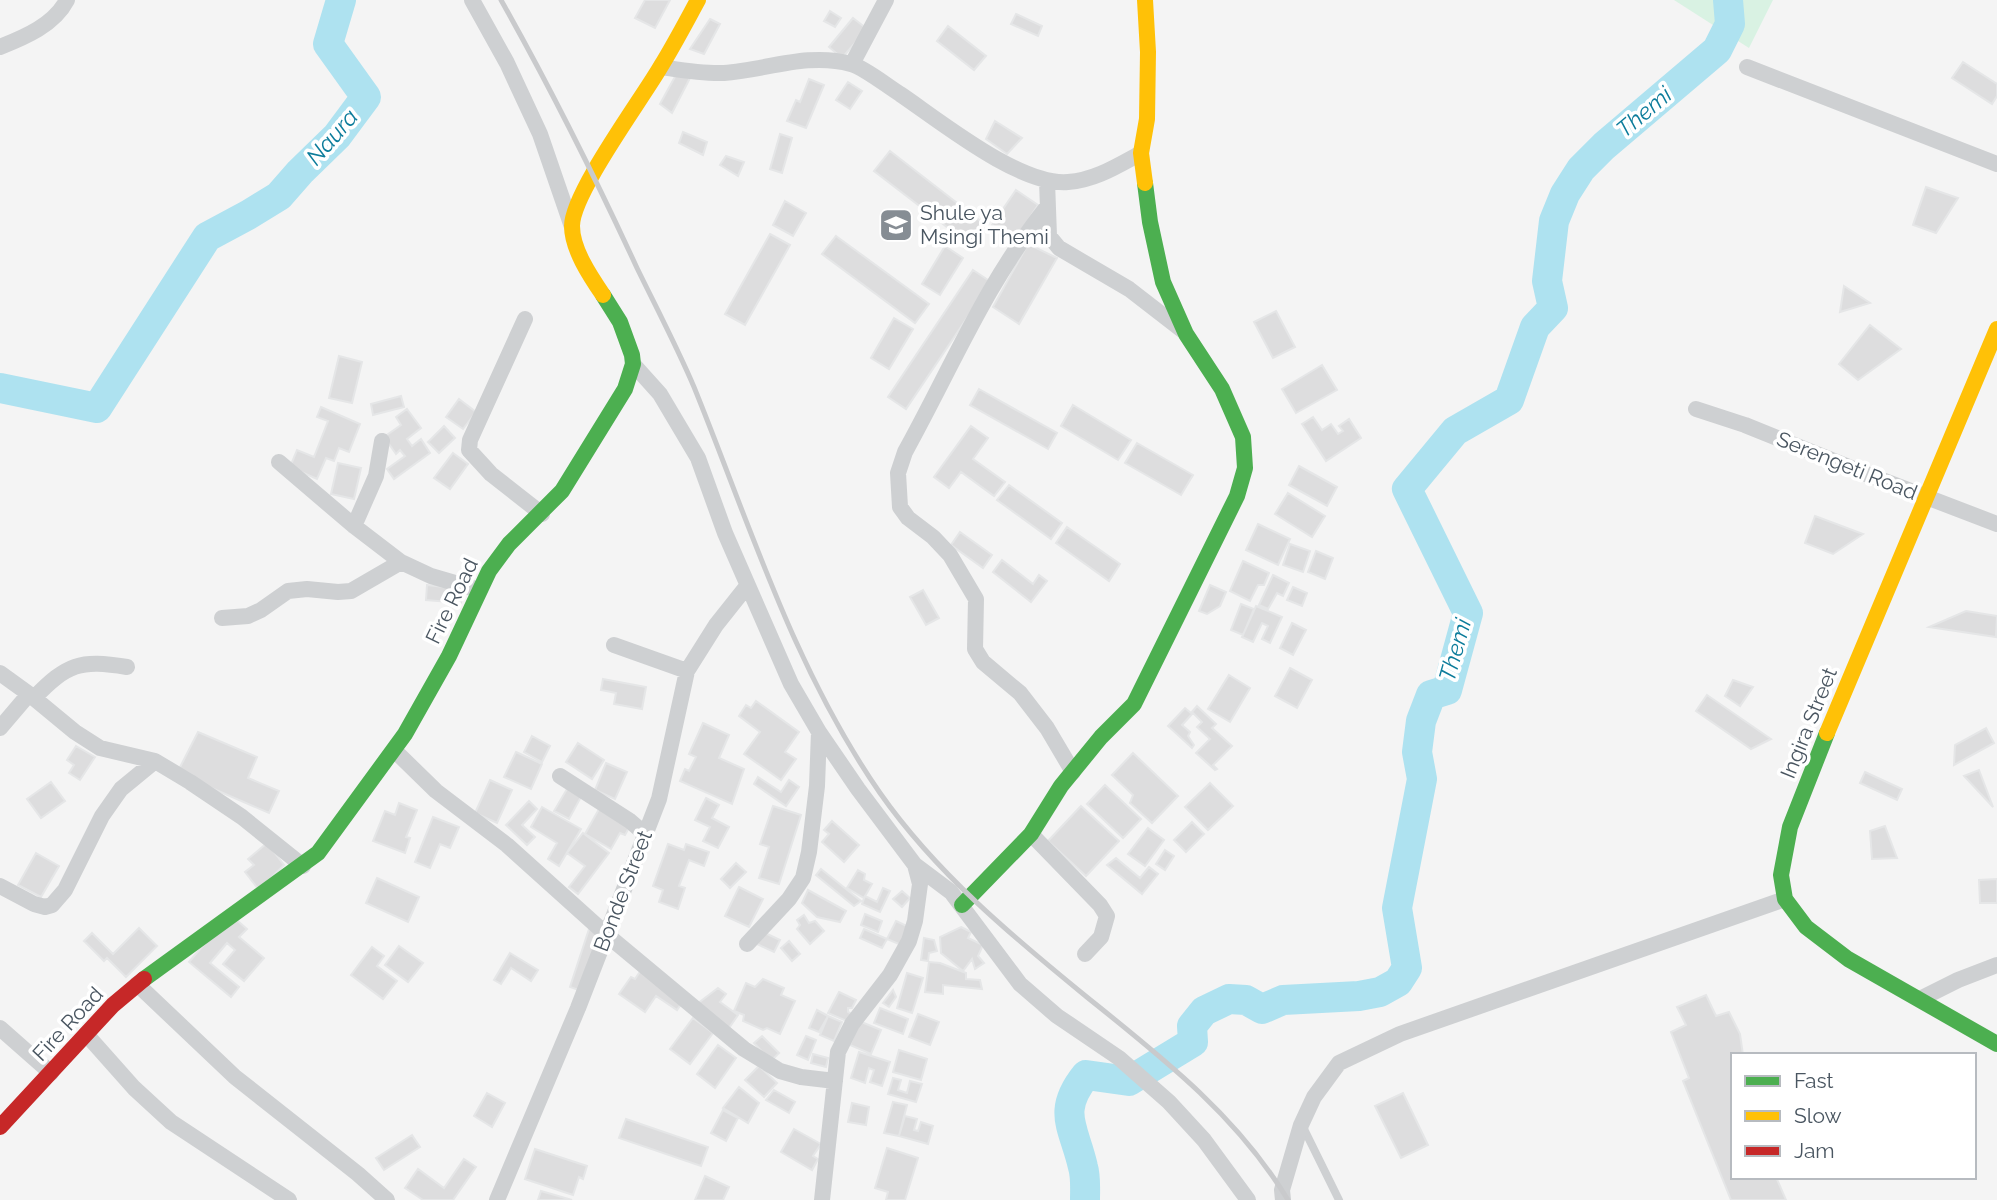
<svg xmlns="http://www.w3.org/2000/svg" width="1997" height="1200" viewBox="0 0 1997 1200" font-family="Raleway,sans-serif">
<rect width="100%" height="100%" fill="#f4f4f4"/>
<path fill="#d9f2e3" d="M1674,0H1773L1749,48Z"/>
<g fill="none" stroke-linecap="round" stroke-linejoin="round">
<path stroke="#aee2f0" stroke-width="30" d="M0,388L97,408L207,237L248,215L279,196L300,172L337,136L366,97L328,44L341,0
M1085,1200C1085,1189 1086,1177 1083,1167C1074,1127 1056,1112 1086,1075L1129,1081L1193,1042L1192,1026L1204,1011L1229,999L1246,1000L1262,1009L1283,1000L1359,996L1380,992L1398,982L1407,968L1397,908L1422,779L1417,752L1421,721L1431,695L1447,690L1468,613L1407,489L1455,431L1509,400L1535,327L1553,308L1547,281L1554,221L1565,194L1581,169L1604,146L1717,50L1730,24L1728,0"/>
</g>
<path fill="#ddddde" stroke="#e5e6e7" stroke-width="2" d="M645,0H670L655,28L635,18Z
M830,11L841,18L835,27L824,21Z
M1016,14L1042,26L1038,36L1011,24Z
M853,18L867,29L842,58L829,47Z
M710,19L720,24L704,54L690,49Z
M948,26L986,56L974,70L937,41Z
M1963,62L1997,84V96L1992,104L1952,78Z
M677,73L690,78L672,113L660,104Z
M809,79L824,85L806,128L787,121L796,100L800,102Z
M848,82L862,91L850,109L836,100Z
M995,121L1022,138L1007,154L986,139Z
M683,132L707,142L703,155L679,143Z
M780,134L792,138L782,173L770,169Z
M890,151L988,227L973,247L874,171Z
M726,156L744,162L738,176L720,165Z
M1926,187L1958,198L1936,233L1913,225Z
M1016,190L1038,205L1015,240L992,225Z
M785,201L806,213L793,236L773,225Z
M770,234L790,245L745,325L725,314Z
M836,236L929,304L915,323L822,254Z
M1028,244L1057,258L1019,324L993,307Z
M945,246L963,258L940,295L922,284Z
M973,270L991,282L906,409L888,397Z
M1844,286L1870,303L1840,312Z
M1276,311L1295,347L1273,358L1254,322Z
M894,318L913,329L889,369L871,358Z
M1870,325L1901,349L1858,380L1839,364Z
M339,356L362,362L352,403L329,398Z
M1322,365L1337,390L1296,413L1282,389Z
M979,389L1057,433L1048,449L970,405Z
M401,396L404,407L373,415L371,404Z
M459,399L476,412L463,429L446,417Z
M1073,405L1131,440L1118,460L1061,426Z
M321,407L360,424L349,452L339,448L334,461L326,458L317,479L290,467L297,450L314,457L328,421L317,417Z
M407,409L421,428L407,439L412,446L421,439L430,453L394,479L387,469L405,456L400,450L396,454L384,437L401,425L396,417Z
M1313,417L1322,430L1331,424L1338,434L1343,431L1339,426L1349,419L1361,438L1326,461L1302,424Z
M444,426L455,438L439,453L428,442Z
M971,426L988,438L973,459L1005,482L994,496L961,472L949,488L934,477Z
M1137,443L1193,475L1181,495L1125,463Z
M453,453L468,464L450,489L434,478Z
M338,463L361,468L354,499L331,494Z
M1299,466L1337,487L1327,506L1289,485Z
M1009,485L1062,523L1051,539L997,500Z
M1288,493L1325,516L1312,537L1275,514Z
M1815,516L1863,534L1833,554L1805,543Z
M1258,524L1290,539L1278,565L1246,550Z
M1067,527L1120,564L1109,581L1056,543Z
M960,532L992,555L983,568L951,545Z
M1290,544L1310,551L1303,572L1283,565Z
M1316,551L1333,558L1325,579L1308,572Z
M1002,560L1033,584L1039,575L1047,581L1031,602L993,572Z
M1243,561L1269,573L1264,585H1258L1250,601L1230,591Z
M1273,575L1289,583L1283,596L1277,593L1268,609L1259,605Z
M427,585L462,589L461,603L426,600Z
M1210,585L1226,592L1220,606L1207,614L1199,611Z
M1293,587L1307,593L1302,606L1287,600Z
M923,590L939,618L926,625L910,597Z
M1241,604L1254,609L1243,635L1231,630Z
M1256,606L1282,617L1270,643L1262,639L1268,626L1262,623L1253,642L1242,637Z
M1966,611L1997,616L1996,637L1929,627Z
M1292,623L1306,630L1293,655L1280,648Z
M1290,668L1312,680L1297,708L1275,696Z
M1229,675L1250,688L1230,722L1208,709Z
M603,679L646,687L642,709L614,704L616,693L601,690Z
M1733,680L1753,687L1740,706L1725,696Z
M1707,695L1771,739L1751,749L1696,711Z
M756,701L799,732L785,752L796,759L781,780L744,754L760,732L739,716L746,705L751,708Z
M1197,706L1216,724L1212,728L1232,746L1213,765L1217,769L1215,770L1196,753L1210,739L1197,727L1202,722L1193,713L1182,725L1190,732L1188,736L1194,745L1192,748L1168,726L1185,708L1191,713Z
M703,723L729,735L719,758L744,769L732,804L680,781L685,769L689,771L696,757L689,754Z
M1986,728L1994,743L1954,765L1955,745Z
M198,732L257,757L248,778L279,791L269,813L177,773Z
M532,736L550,746L542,762L524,752Z
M578,743L604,760L592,779L566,762Z
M76,746L95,757L80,780L69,773L74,765L67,760Z
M516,752L542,764L531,789L504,777Z
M1133,753L1178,796L1152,823L1130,803L1133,795L1112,775Z
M606,763L627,772L615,799L595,790Z
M1979,770L1993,807L1964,776Z
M1865,772L1902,789L1897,800L1860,783Z
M758,777L781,792L789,780L799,787L786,806L754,784Z
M490,780L512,790L497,823L475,813Z
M51,782L65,801L41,818L27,799Z
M1210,783L1233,806L1208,830L1185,807Z
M1105,785L1141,819L1123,838L1087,804Z
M567,789L581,797L569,819L554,811Z
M706,798L719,805L712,818L729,827L718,848L703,841L710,827L695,820Z
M529,801L537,809L522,825L535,837L527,845L506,825Z
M399,803L417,810L406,837L410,838L405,853L373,841L385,811L395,815Z
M773,806L801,815L779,884L759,878L769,847L760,844Z
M1081,806L1119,841L1086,876L1048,841Z
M542,807L581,829L559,866L548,859L557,843L531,827Z
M599,809L630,826L625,835L620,833L611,849L585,834Z
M433,817L459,827L450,848L440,844L430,868L415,862Z
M832,821L859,845L844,862L822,842L829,834L824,830Z
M1192,822L1204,834L1186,852L1174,840Z
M1885,826L1897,858L1872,859L1870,831Z
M1148,828L1164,840L1145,866L1128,854Z
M583,833L609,853L578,894L569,887L585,866L567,853Z
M267,843L284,865L259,890L245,872L254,865L248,859Z
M668,844L684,850L686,844L709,852L704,866L689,860L679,886L685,888L678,909L659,902L663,890L653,886Z
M1165,850L1174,856L1165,870L1156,864Z
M36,853L59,866L41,897L18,885Z
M1116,858L1140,878L1149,867L1158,874L1142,894L1107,865Z
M736,863L746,872L730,888L721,879Z
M821,869L861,901L854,906L816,875Z
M858,870L865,874L864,880L872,884L864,898L847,888Z
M377,878L419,897L408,922L366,903Z
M1997,879V903H1980L1979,880Z
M739,887L763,899L749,927L725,916Z
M883,888L890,891L880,912L862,904L865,896L877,902Z
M808,890L846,911L840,922L817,917L802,903Z
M902,891L910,898L902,907L893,899Z
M230,914L247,929L239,937L264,958L244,981L223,964L235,950L227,943L210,963L239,987L231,997L189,962Z
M865,914L882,921L878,932L861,925Z
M804,915L809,923L815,921L824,931L810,944L797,929L800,925L797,920Z
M896,921L909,927L901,945L887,939Z
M591,923L609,929L587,993L570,987Z
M961,927L971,932L968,938L983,945L978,956L984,963L975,969L972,959L963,971L941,953L940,937Z
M139,928L157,946L126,977L107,958L104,961L84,941L92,933L113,954Z
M864,929L887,939L882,948L860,938Z
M763,932L780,940L774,952L757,944Z
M924,938L934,940L937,951L929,953L928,961L921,960Z
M789,941L800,954L792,961L781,948Z
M399,946L423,963L408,982L385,965Z
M372,947L384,956L377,966L397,981L383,999L351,975Z
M510,953L538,970L531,981L511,968L501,984L494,980Z
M929,962L940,963L966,973V979L980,980L982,989L943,985V994L925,992Z
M645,964L688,994L677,1010L656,996L645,1012L619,994L631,977L635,979Z
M907,973L923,978L912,1013L897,1008Z
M763,979L784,988L781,995L795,1001L780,1034L767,1028L763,1030L743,1021L744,1015L734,1011L746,983L755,987Z
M718,988L726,994L720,1002L738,1015L729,1028L697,1004Z
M893,990L896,997L889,1007L883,1003Z
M839,992L856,1000L852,1008H848V1012L852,1014L849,1022L828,1013Z
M1706,995L1716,1016L1729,1012L1740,1034L1743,1055H1733L1731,1067L1733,1177H1776L1786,1200H1731L1683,1081L1689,1078L1671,1032L1686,1025L1677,1007Z
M880,1008L908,1019L903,1034L874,1023Z
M817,1010L828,1016L819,1032L809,1028Z
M918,1014L939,1022L930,1045L909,1037Z
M828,1016L842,1022L834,1041L820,1035Z
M693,1018L713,1033L690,1064L670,1049Z
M859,1021L881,1030L871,1054L850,1045Z
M762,1036L779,1053L771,1061L754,1043Z
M806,1036L816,1040L808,1060L797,1055Z
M718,1045L736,1058L715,1088L697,1074Z
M899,1050L927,1059L921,1080L893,1072Z
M859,1052L890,1062L882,1086L870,1082L874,1070L869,1068L865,1083L851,1078Z
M813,1054L828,1058L826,1067L811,1063Z
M759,1066L777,1083L764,1097L745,1080Z
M893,1078L901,1080L898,1090L907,1093L910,1081L922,1084L916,1102L888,1094Z
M739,1087L759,1103L748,1123L723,1108Z
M774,1090L795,1102L789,1113L766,1100Z
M487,1093L505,1103L492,1127L474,1116Z
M1403,1093L1428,1145L1401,1158L1375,1106Z
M893,1102L907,1105L899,1136L884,1133Z
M852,1103L869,1107L866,1125L848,1122Z
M723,1110L738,1118L726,1141L711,1133Z
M905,1116L917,1119L914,1130L918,1131L921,1122L933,1126L928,1144L899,1136Z
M626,1119L708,1147L701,1166L619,1138Z
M794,1129L821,1144L813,1156L818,1159L812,1170L781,1152Z
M412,1135L420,1147L384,1170L376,1158Z
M887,1148L918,1158L905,1200H886L888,1192L875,1188Z
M535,1149L587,1166L583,1179L579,1177L573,1195L525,1179Z
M464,1159L476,1167L453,1200H423L405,1188L418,1169L444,1188Z
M705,1176L729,1187L723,1200H695Z
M541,1191L572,1200H538Z"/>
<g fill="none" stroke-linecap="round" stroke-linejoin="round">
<path stroke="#ced0d2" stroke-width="8" d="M1303,1127L1339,1200"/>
<path stroke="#ced0d2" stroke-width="16" d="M472,0L507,63L540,134L572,227
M0,47C25,37 54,25 67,0
M852,64L886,0
M661,67C681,70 703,74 724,73C766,70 808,52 851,64C865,68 887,86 900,94C940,121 1020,186 1068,182C1095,180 1117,166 1141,153
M1747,67L1997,164
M1047,181L1049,236L1059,248L1129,289L1182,330
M1047,207C987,281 951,369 905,452L898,473L900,507L908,518L933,537L950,555L976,599L975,649L983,662L1020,693L1047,728L1073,772
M525,319L470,440L469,450L491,474L542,514
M633,364L660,394L698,458L725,533L791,684L819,732L858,789L915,865L920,884L915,921L909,941L890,975L852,1024L838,1052L822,1200
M1696,409L1745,425L1861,472L1997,524
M279,462L354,526L401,562L431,576L479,590
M354,526L376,476L382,441
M222,618L248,616L261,610L288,591L307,589L338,592L351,591L401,562
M614,645L687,671
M0,673L29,694L75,732L100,748L155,761L190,782L242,817L303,866
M34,698C67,664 80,659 127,667
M0,728L29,694
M394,750L436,791L507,845L607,935L744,1049L780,1071L801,1077L835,1081
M560,776L630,821L645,834
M1031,834L1100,905L1107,916L1101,937L1085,954
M915,865L951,892L1020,984L1057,1016L1119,1058L1169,1102L1204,1140L1248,1200
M0,886L34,904L45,907L52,905L65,890L102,816L121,789L155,761
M747,944L789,899L803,878L809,852L817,786L819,732
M137,984L235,1077L358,1174L387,1200
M1920,999L1958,980L1997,965
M0,1028L51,1073
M86,1034L134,1088L171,1122L289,1200
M497,1200L578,1008L659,799L687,671L716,625L747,586
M1283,1200L1282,1190L1301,1125L1314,1097L1339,1063L1400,1034L1785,899"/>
<path stroke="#4caf50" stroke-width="16" d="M1827,733L1790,827L1781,875L1785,899L1806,927L1848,959L1997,1044
M962,905L1031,834L1061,786L1101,737L1134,704L1237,496L1245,468L1243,437L1222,389L1186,334L1163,282L1150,222L1145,183
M144,979L318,853L405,734L449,656L489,571L509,544L562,491L625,389L633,364L632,355L620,322L603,295"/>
<path stroke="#ffc107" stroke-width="16" d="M1145,183L1141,153L1147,119L1148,52L1145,0
M603,295C590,276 572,249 572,226C572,193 642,99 661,66C674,45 686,22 698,0
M1827,733L1997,329"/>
<path stroke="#c62828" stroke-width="16" d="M0,1127L113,1005L144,979"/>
<path stroke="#c9cacc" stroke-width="5" d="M501,0C550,87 595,177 637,268C656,307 677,347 694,387C750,525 794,669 880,793C936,873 1013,937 1088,998C1163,1058 1238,1117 1288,1200"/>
</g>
<defs>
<g id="school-square" transform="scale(1.75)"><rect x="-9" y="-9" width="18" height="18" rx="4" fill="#868d94" stroke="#fff"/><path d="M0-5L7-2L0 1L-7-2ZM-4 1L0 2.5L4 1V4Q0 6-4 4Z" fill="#fff"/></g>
</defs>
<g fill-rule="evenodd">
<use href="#school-square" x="896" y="225"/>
</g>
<g text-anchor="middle" stroke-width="7" stroke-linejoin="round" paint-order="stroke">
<g font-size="21" fill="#4a5661" stroke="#fff" text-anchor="start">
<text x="920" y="220">Shule ya<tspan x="920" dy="24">Msingi Themi</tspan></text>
</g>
<g font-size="21" fill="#4a5661" stroke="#fff">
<text transform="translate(1847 466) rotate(22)" y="7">Serengeti Road</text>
<text transform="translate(452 601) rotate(-64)" y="7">Fire Road</text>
<text transform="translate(1809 723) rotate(-68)" y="7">Ingira Street</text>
<text transform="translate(623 891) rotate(-69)" y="7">Bonde Street</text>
<text transform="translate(68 1024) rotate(-47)" y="7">Fire Road</text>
</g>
<g font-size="23" font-style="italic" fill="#0c7c9b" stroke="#fff">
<text transform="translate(1644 112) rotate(-40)" y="8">Themi</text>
<text transform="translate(332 137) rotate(-49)" y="8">Naura</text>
<text transform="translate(1455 650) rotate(-74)" y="8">Themi</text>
</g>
</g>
<rect x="1731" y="1053" width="245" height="126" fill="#ffffff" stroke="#b7bbc0" stroke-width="2"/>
<rect x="1745" y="1076" width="35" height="10" fill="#4caf50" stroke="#b7bbc0" stroke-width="2"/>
<text x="1794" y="1088" font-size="21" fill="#4a5661">Fast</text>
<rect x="1745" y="1111" width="35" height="10" fill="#ffc107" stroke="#b7bbc0" stroke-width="2"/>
<text x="1794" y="1123" font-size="21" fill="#4a5661">Slow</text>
<rect x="1745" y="1146" width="35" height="10" fill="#c62828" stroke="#b7bbc0" stroke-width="2"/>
<text x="1794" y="1158" font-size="21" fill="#4a5661">Jam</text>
</svg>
